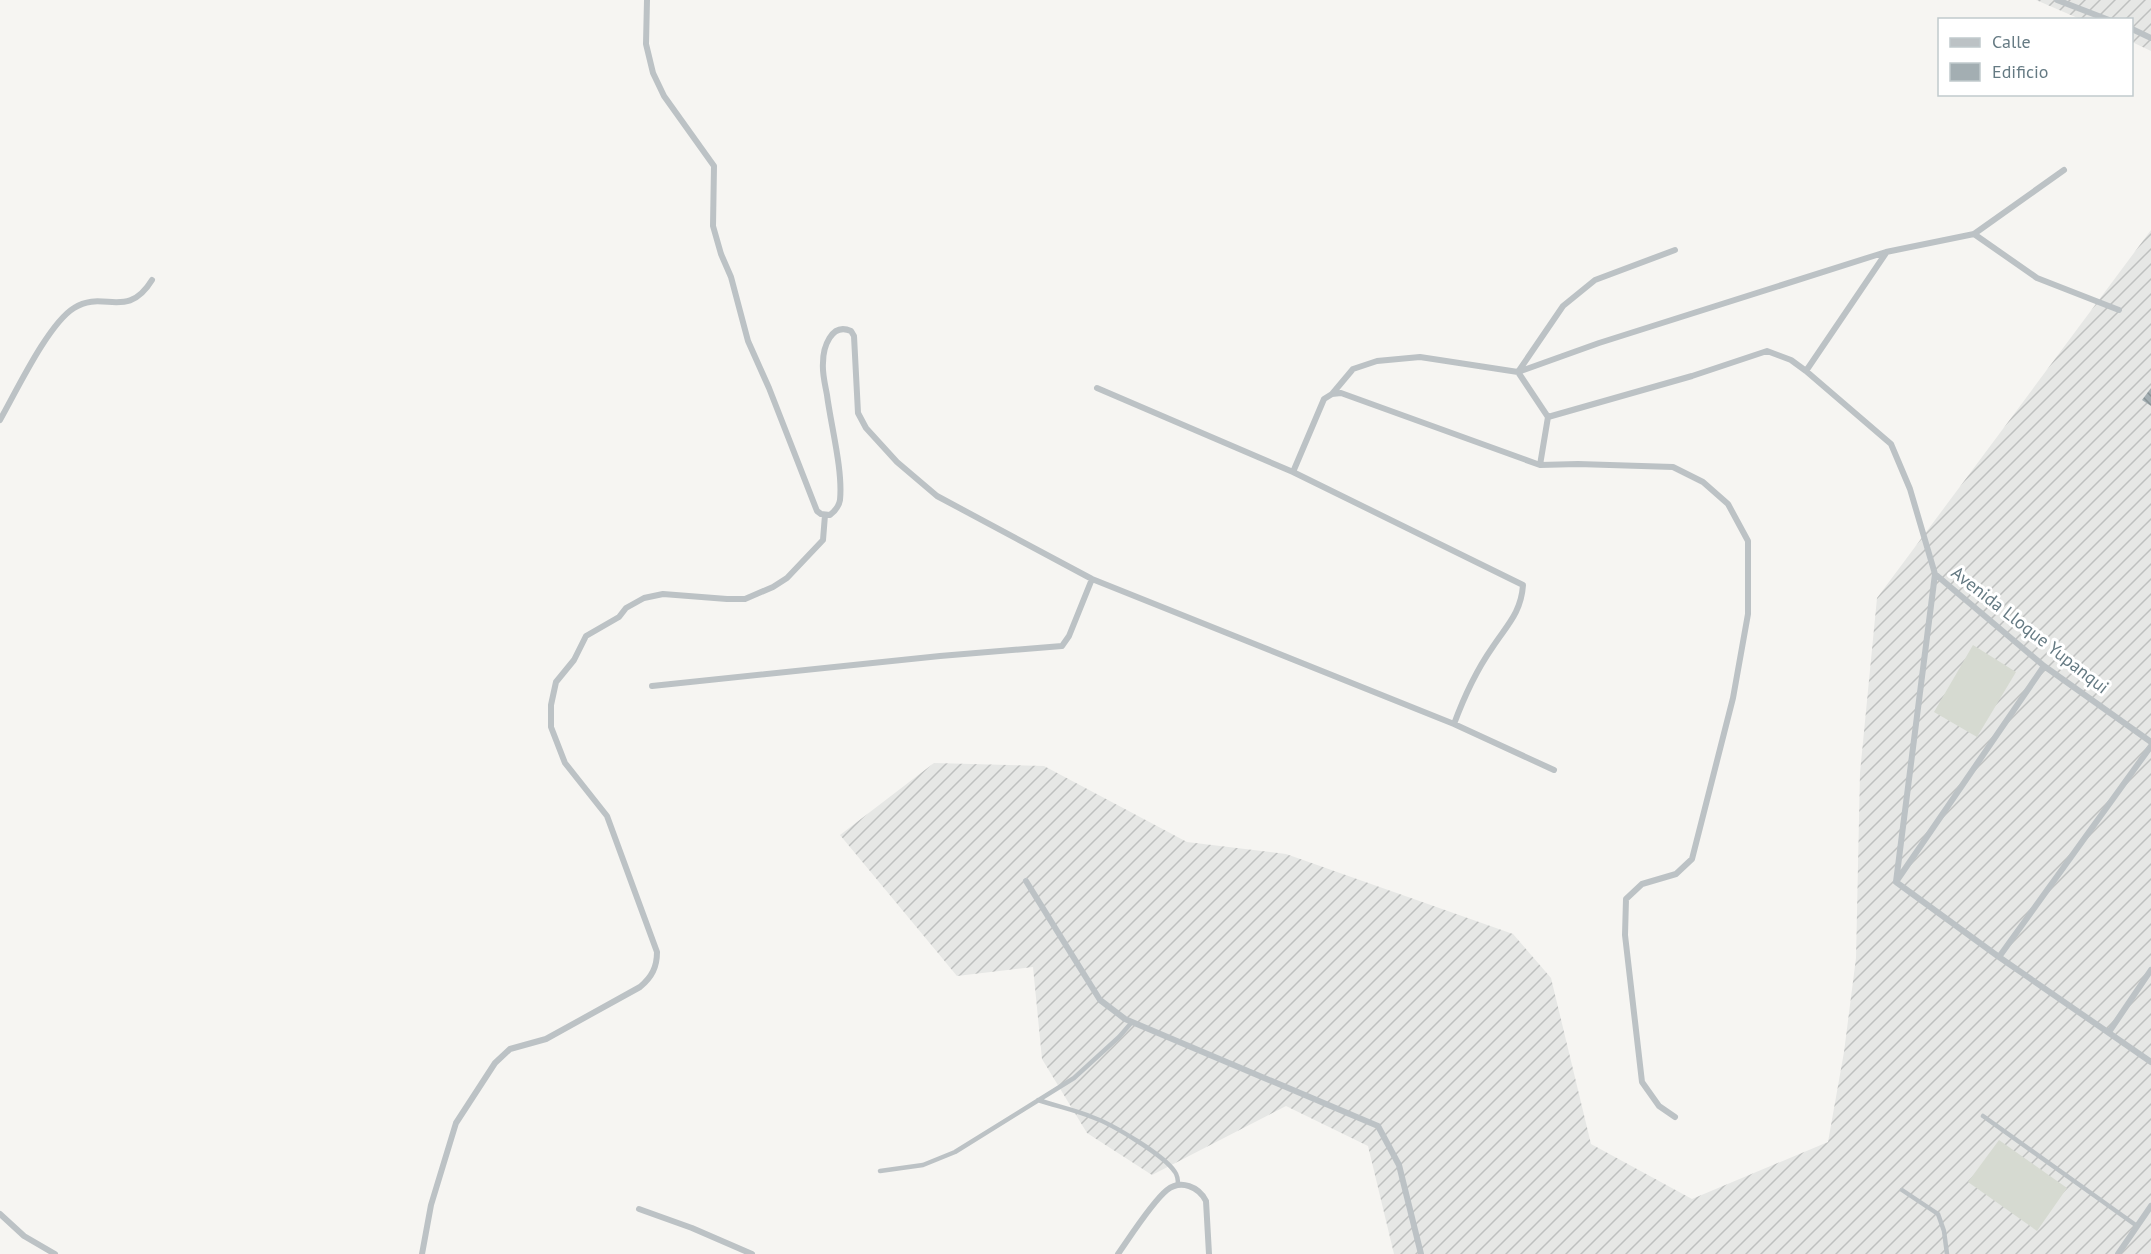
<svg xmlns="http://www.w3.org/2000/svg" width="2151" height="1254" viewBox="0 0 2151 1254" font-family="'PT Sans',sans-serif">
<defs>
<pattern id="industrial-furrows" width="10" height="10" patternUnits="userSpaceOnUse" patternTransform="scale(1.5)"><rect width="10" height="10" fill="#e6e7e5"/><path d="M-1 1l2-2M0 10L10 0M9 11l2-2" fill="none" stroke="#bec0bf"/></pattern>
<pattern id="building-back-hatch" width="6" height="6" patternUnits="userSpaceOnUse" patternTransform="scale(1.5)"><rect width="6" height="6" fill="#a3aeb2"/><path d="M-1 5l2 2M0 0l6 6M5-1l2 2" fill="none" stroke="#889396"/></pattern>
</defs>
<rect width="100%" height="100%" fill="#f6f5f2"/>
<path fill="url(#industrial-furrows)" d="M2036,0H2151V51L2132,42V20L2080,19Z
M2151,230V1254H1394L1368,1146L1286,1106L1152,1175L1087,1133L1042,1059L1033,967L957,976L840,835L934,763L1044,766L1187,842L1286,854L1513,934L1551,978L1591,1144L1692,1199L1828,1142L1844,1052L1856,958L1860,773L1877,598Z"/>
<path fill="#d6dad1" d="M1973,645L2016,672L1977,737L1934,712Z
M1999,1140L2067,1188L2037,1231L1968,1182Z"/>
<path fill="url(#building-back-hatch)" d="M2151,388V406L2142,400Z"/>
<g fill="none" stroke-linecap="round" stroke-linejoin="round">
<path stroke="#bcc2c5" stroke-width="4.5" d="M1038,1100C1056,1106 1075,1110 1092,1117C1112,1124 1164,1155 1175,1172C1178,1176 1178,1180 1178,1185
M1983,1116L2137,1226
M880,1171L923,1165L955,1152L1074,1078L1119,1037L1132,1022
M1902,1190L1938,1214L1944,1231L1947,1254"/>
<path stroke="#bcc2c5" stroke-width="6" d="M647,0L646,44L653,73L664,96L714,166L713,226L721,254L731,277L748,341L769,388L817,511L821,514L830,515C835,511 839,507 840,500C843,470 831,426 827,395C825,384 822,373 823,363C823,348 831,322 851,331L854,336L858,413L866,428L897,462L937,496L1092,579L1454,724L1554,770
M2057,0L2109,20
M2132,29L2151,38
M1974,234L2037,278L2119,310
M1675,250L1595,280L1563,306L1518,372L1599,343L1886,252L1974,234L2064,170
M1806,371L1886,253
M1097,388L1293,472L1523,585C1521,613 1507,625 1492,648C1476,671 1464,697 1454,724
M1332,394L1353,369L1377,361L1420,357L1518,372L1548,417L1540,465
M1548,417L1692,376L1767,351L1791,360L1806,371L1891,444L1910,489L1935,574L2044,666L2151,742
M0,420C16,392 48,324 74,308C103,289 127,321 152,280
M1293,472L1324,399L1332,394L1341,393L1540,465L1578,464L1673,467L1703,482L1728,504L1748,541V614L1733,698L1692,859L1676,874L1642,884L1626,899L1625,935L1642,1082L1659,1106L1675,1117
M652,686L940,656L1062,646L1069,636L1092,579
M1898,879L2044,666
M1026,881L1100,1000L1125,1019L1378,1126L1399,1165L1421,1254
M1896,882L1999,957L2151,1062
M1896,882L1935,574
M1999,957L2151,746
M2109,1032L2151,970
M639,1209L692,1228L752,1254
M0,1214L24,1236L55,1254
M422,1254L431,1205L456,1123L495,1063L510,1049L546,1039L640,987C652,977 657,967 657,952L607,816L565,763L551,727V705L556,682L574,660L586,636L619,617L626,608L644,598L663,594L727,599H745L773,587L787,578L823,540L825,515
M1118,1254C1130,1237 1152,1202 1167,1190C1181,1179 1199,1187 1206,1201L1209,1254
M2118,1254L2151,1206"/>
</g>
<g text-anchor="middle" stroke-width="6" stroke-linejoin="round" paint-order="stroke">
<g font-size="18" fill="#657a83" stroke="#fff">
<text transform="translate(2030 630) rotate(38)" y="6">Avenida Lloque Yupanqui</text>
</g>
</g>
<rect x="1938" y="18" width="195" height="78" fill="#ffffff" stroke="#c1cacd" stroke-width="1.5"/>
<rect x="1950" y="38" width="30" height="9" fill="#bcc2c5" stroke="#c1cacd" stroke-width="1.5"/>
<text x="1992" y="48" font-size="18" fill="#657a83">Calle</text>
<rect x="1950" y="63" width="30" height="18" fill="#a3aeb2" stroke="#c1cacd" stroke-width="1.5"/>
<text x="1992" y="78" font-size="18" fill="#657a83">Edificio</text>
</svg>
